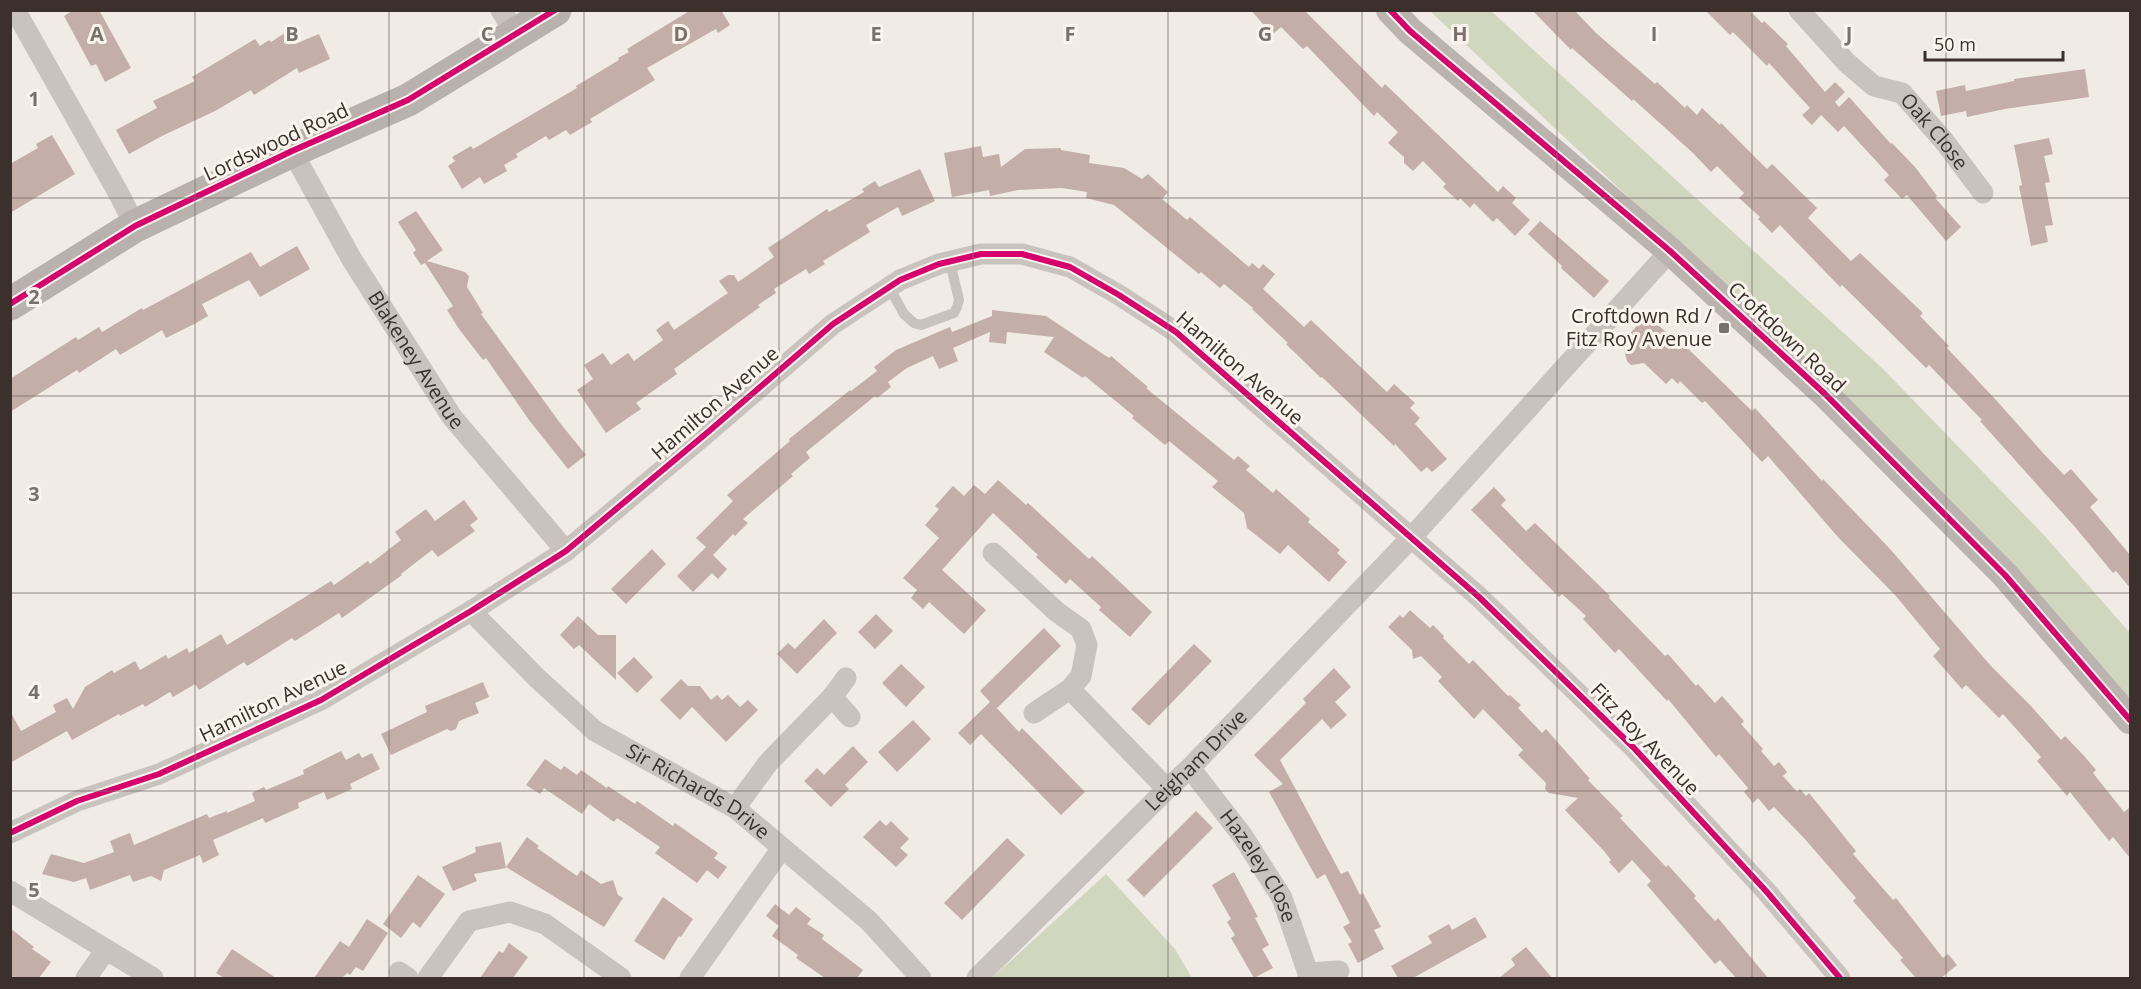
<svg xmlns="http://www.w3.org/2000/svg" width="2141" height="989" viewBox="0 0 2141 989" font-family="'Open Sans',sans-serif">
<rect width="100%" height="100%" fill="#f0ebe5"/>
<path fill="#d1d6bf" d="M1430,11H1491L1882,368L2043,534L2130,633V706L1657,224Z
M1106,874L1175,949L1192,978H992Z"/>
<path fill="#c3afa7" d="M74,10H99L131,68L105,82L96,64L91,66L64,16Z
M691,10H721L730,25L718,33L716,29L647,68L655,80L590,119L592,122L570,135L566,130L549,140L546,136L516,154L518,157L504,165L507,171L484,184L480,177L462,189L448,166L455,161L452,157L471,146L473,149L577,88L576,86L619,60L618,58L629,52L627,49Z
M1251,10H1304L1382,88L1385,84L1498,192L1503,186L1516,198L1512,203L1530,220L1515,236L1497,218L1493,222L1474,203L1470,208L1460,198L1458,201L1443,187L1446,184L1423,161L1413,171L1404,163V157L1388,143L1398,132L1377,112L1374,116L1307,46L1303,49L1281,27L1272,35Z
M1532,10H1574L1596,33L1655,84L1657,82L1685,108L1687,105L1697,115L1702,108L1720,125L1721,123L1767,169L1772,164L1817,208L1808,218L1851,261L1860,253L1923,313L1920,316L1949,346L1947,348L1996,400L2043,453L2064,475L2071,469L2098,500L2090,507L2130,555V588L2116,571L2113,573L2075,527L1980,421L1982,420L1929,365L1926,368L1842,285L1840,287L1780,225L1772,233L1758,219L1760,217L1739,198L1744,193L1717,166L1711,172L1693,153L1633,99L1632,101L1572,48L1571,50Z
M1705,10H1749L1762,23L1764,21L1788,44L1786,46L1825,92L1835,82L1845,92L1835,102L1839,107L1849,97L1891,144L1892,143L1915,167L1937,196L1935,198L1961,227L1946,241L1907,195L1902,199L1884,180L1889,175L1844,126L1838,132L1821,115L1812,125L1802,115L1810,108L1769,63L1767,66L1733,32L1730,35Z
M288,31L295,44L319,34L330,59L299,73L297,68L254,95L251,90L215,111L162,136L129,154L116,130L157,108L153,101L195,81L192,77L255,39L260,46L269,40L271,42Z
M2085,69L2089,97L2005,109L1967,117L1966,111L1941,116L1936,91L1965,85L1966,91L2014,81V79Z
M52,135L75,174L10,213V164L38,148L36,144Z
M2049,138L2053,154L2044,156L2050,182L2045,183L2053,225L2045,226L2048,242L2031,246L2019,186L2022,185L2014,145Z
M981,146L983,157L999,154L1001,167L1025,149L1061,148V150L1090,155L1089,163L1124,168L1142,179L1148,174L1168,192L1162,199L1187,220L1190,217L1249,267L1252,263L1259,269L1263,264L1275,274L1263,289L1304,327L1311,320L1387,392L1394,384L1415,403L1410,408L1420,418L1415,424L1447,459L1432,472L1427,467L1421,472L1395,444L1394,446L1322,377L1321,378L1286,344L1288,343L1252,309L1253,308L1224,284L1220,288L1201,272L1199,274L1114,205L1086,198L1087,192L1062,188L1018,190L990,196L989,190L952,197L944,153Z
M920,169L935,201L902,216L898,207L866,225L870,232L823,261L825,264L809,274L806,269L774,289L776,293L758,305L760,307L674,369L677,374L636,403L641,409L606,433L577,390L593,379L584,365L603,353L611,365L628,353L634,361L663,340L656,330L668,321L674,330L728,293L719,281L728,275H734L738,282L774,257L768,248L827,209L829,212L864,192L862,189L875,181L879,187Z
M416,211L443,250L427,261L465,272L469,276L467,287L483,313L481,314L560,423L586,455L568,469L529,420L486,358L483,360L459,329L447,310L453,306L425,263L421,265L413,253L416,250L398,222Z
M1540,221L1609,281L1594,298L1561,268L1562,266L1528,234Z
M297,246L310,269L260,297L249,280L202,304L208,316L196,323L166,338L162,330L120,355L116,349L79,373L77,370L10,412V379L76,337L78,340L99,327L102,332L142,308L143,310L251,252L260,267Z
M992,310L1046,316L1109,358L1111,356L1148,387L1146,388L1234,460L1238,456L1250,466L1246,470L1273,493L1276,489L1310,519L1308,522L1340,550L1337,553L1347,562L1329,582L1288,545L1280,554L1247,528L1244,513L1212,487L1218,481L1169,441L1165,445L1132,418L1134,416L1085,376L1083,378L1044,352L1054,337L1007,332L1006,344L989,342L990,332L953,348L958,361L939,369L933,356L907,368L888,382L891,387L877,398L875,396L806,452L810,458L791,474L793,476L743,519L748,523L735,536L733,534L713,555L727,569L718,579L712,573L693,592L677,576L706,547L696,538L733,501L727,495L790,441L789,439L850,390L851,391L877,371L874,367L896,350L950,327L952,332L992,316Z
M1647,315L1676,341L1678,339L1752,411L1755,408L1822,481L1823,479L1891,550L1990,665L2031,706L2061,740L2065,736L2085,757L2096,770L2093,773L2124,812L2130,807V858L2113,837L2109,841L2070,792L2067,796L2037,761L2041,757L2003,714L1999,718L1966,685L1962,689L1933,656L1940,649L1895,595L1837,536L1768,456L1762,462L1705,401L1702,403L1680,381L1678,384L1672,378L1666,384L1644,363L1631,365L1627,361L1622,342Z
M998,480L1026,505L1028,503L1089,559L1092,556L1152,612L1130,637L1099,610L1101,607L1070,579L1066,584L1036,557L1038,555L993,513L942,570L986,610L964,634L929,602L923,609L911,598L917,590L903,578L939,538L925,525L939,509L935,506L953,486L964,496L974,485L985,494Z
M1494,487L1506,500L1501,505L1526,531L1535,523L1610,596L1609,598L1665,656L1668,654L1696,686L1698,684L1715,703L1722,696L1744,721L1741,724L1763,749L1761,751L1774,766L1779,762L1787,772L1783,776L1797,792L1800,789L1806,796L1809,793L1856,851L1853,854L1893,900L1896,898L1943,958L1948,954L1957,965L1941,978H1916L1900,960L1903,958L1853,901L1856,898L1804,838L1774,807L1769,811L1758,798L1753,803L1744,792L1748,788L1719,754L1716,757L1668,699L1667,701L1619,649L1615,653L1583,619L1586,616L1562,594L1559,597L1471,510Z
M464,500L478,519L470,525L475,531L438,557L432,550L401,574L402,575L342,618L339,613L295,641L292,638L247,666L244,662L199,690L195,684L173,697L170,692L145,707L143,704L120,716L119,714L72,740L67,731L10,763V711L21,731L56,712L53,705L67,698L73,709L85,687L112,670L114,673L135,661L140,670L166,655L168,659L187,648L189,653L221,634L227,645L331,581L334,585L368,561L370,564L401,540L395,532L426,509L435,521Z
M652,549L666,564L626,604L611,589Z
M1410,610L1430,628L1433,625L1444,636L1443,638L1469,664L1473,660L1508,696L1510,695L1521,705L1518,708L1542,733L1546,729L1590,779L1588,780L1623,816L1620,818L1666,867L1668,865L1696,896L1694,898L1715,921L1718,918L1768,978H1736L1720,960L1715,964L1647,885L1651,881L1632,860L1619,873L1609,862L1611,860L1604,851L1565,810L1578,798L1549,793L1545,789L1546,783L1518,755L1523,750L1483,709L1474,719L1438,681L1442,677L1421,656L1413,659L1412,650L1388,627L1400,615L1403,618Z
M876,614L893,631L875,649L858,632Z
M578,616L598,635H616V680L579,645L574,649L560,635Z
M824,619L837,633L797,674L777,654L788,643L795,649Z
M1044,628L1061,646L997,708L994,705L1019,732L1022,728L1085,792L1061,815L981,734L970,745L958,733L990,702L980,691Z
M1194,644L1212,661L1149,726L1131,709Z
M634,657L653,677L637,693L617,673Z
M901,664L925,687L906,707L882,683Z
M1334,668L1351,687L1335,702L1347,715L1331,729L1322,719L1280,760L1341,874L1348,871L1360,895L1363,893L1381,927L1374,930L1384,949L1358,963L1348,944L1352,942L1343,927L1350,923L1325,874L1317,879L1269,792L1283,784L1254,755L1306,703L1303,699Z
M681,679L688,686H700L711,700L717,695L722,700L728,695L740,707L748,700L758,710L726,742L692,707L680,720L660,700Z
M483,682L489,697L475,703L479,713L459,721L456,729L451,731L447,729L391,755L381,734L427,712L425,706Z
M913,720L931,739L897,772L878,752Z
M853,746L868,762L845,785L849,789L831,807L804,781L817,768L824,775Z
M341,751L346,760L359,753L362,758L372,753L380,769L350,784L352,789L327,800L324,792L298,803L299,808L265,823L263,818L213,840L219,855L203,863L200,855L164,870L161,881L151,876L133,882L130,875L90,890L86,878L74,882L42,874L51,854L84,863L114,852L110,841L130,833L134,845L207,814L209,818L227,811V813L255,801L252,793L264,787L266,790L304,774L303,770Z
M545,759L561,770L564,766L577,775L581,770L607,788L608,786L635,804L637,801L673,826L675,823L718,853L714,858L727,867L718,879L707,870L697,883L655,853L660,847L617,818L614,822L589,804L582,814L544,788L540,794L526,785Z
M1196,811L1213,828L1144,897L1127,880Z
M880,820L886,826L891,821L909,839L900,848L908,855L896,867L863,837Z
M527,837L539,846L537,848L577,876L581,870L601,884L613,880L618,895L623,898L604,927L506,867Z
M1007,838L1025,855L962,920L944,903Z
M501,842L506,868L474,874L477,881L453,891L442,867L476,852L475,847Z
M1234,872L1258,917L1255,918L1269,945L1262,949L1273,968L1254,978L1231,938L1235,935L1227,922L1231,919L1212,885Z
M418,875L445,894L420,928L413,922L401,938L383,924Z
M663,897L693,919L681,937L679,936L664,960L634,941Z
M775,904L789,915L796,907L811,919L807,924L824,935L822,939L863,970L857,978H825L796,958L798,955L772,936L779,926L766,916Z
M1475,917L1487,937L1413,978H1398L1391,966L1432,943L1428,936L1449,924L1452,930Z
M367,919L388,933L363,971L356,967L350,975L347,973L342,978H314L340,941L349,947Z
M10,928L34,947L32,949L51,962L39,978H10Z
M509,943L528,957L513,978H480L499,951L503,953Z
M1526,947L1552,978H1499L1515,965L1511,959Z
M232,949L276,978H224L216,973Z"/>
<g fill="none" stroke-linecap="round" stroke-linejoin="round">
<path stroke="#c9c3be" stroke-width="10" d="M889,287L904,314L914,323L921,325L954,313L957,307L959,300L950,262"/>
<g stroke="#c9c3be" stroke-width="21">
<path d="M15,10L119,194L135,226"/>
<path d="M501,10L516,35"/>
<path id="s1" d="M1799,10L1847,63L1874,86L1902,93L1944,141L1983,193"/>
<path id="s2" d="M292,151L351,258L452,417L566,551"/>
<path d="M993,553L1057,612L1081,629L1087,645L1081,676L1070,689L1034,713"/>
<path id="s3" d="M471,611L537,678L595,731L735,808L869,921L921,978"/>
<path d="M1070,689L1167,789"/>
<path d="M832,697L850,717"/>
<path id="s4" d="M1190,768L1242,835L1282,898L1308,973V978"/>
<path d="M735,808L768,763L832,697L846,678"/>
<path d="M10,833L77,801L159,774L321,700L471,611L566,551L708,432L833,324L900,280L939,264L981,254H1022L1070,267L1119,295L1176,332L1479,597L1633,747L1766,891L1840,978"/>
<path d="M10,891L153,978"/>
<path d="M399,972L408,978"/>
<path d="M1308,973L1339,971"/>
<path d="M86,978L105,951"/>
<path d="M428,978L469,921L510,912L545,924L621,978"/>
<path d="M690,978L782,848"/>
<path id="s5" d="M977,978L1167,789L1190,768L1410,539L1670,251"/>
</g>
<path stroke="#bab3ae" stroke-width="28" d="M1390,10L1410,31L1670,251L1825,394L2005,575L2130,720"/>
<path stroke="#b8b1ad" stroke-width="33" d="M10,304L135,226L292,151L408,100L555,10"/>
<g stroke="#fbf5ee" stroke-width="10">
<path id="cycleway" d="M1390,10L1410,31L1670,251L1825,394L2005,575L2130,720
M10,304L135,226L292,151L408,100L555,10
M10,833L77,801L159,774L321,700L471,611L566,551L708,432L833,324L900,280L939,264L981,254H1022L1070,267L1119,295L1176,332L1479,597L1633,747L1766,891L1840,978"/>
</g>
<use href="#cycleway" stroke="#d6006c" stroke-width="6"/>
</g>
<path fill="none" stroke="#7a716c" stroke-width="1.5" stroke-opacity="0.55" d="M195,10V978M389,10V978M584,10V978M779,10V978M973,10V978M1168,10V978M1362,10V978M1557,10V978M1752,10V978M1946,10V978M10,198H2130M10,396H2130M10,593H2130M10,791H2130"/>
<rect fill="#7a716c" stroke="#fbf5ee" stroke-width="2" x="1718" y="322" width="12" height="12" rx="3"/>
<g text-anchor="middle" stroke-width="6" stroke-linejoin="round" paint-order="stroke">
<g font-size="20" fill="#3b302b" stroke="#fbf5ee">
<text dy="7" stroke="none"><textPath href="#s1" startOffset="186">Oak Close</textPath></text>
<text transform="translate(276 142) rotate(-25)" y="7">Lordswood Road</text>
<text transform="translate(1787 337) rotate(43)" y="7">Croftdown Road</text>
<text dy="7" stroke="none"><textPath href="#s2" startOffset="243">Blakeney Avenue</textPath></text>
<text transform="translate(1240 368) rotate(41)" y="7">Hamilton Avenue</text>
<text transform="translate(715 403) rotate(-41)" y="7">Hamilton Avenue</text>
<text transform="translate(273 701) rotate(-26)" y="7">Hamilton Avenue</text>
<text transform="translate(1645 739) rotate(46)" y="7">Fitz Roy Avenue</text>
<text dy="7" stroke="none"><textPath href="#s5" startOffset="309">Leigham Drive</textPath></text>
<text dy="7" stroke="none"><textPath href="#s3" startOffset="292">Sir Richards Drive</textPath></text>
<text dy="7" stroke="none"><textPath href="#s4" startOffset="120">Hazeley Close</textPath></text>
</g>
<g font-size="20" fill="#3b302b" stroke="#fbf5ee" text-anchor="end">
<text x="1712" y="323">Croftdown Rd /<tspan x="1712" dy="23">Fitz Roy Avenue</tspan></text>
</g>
</g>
<g font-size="20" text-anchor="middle" font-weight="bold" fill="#7a716c" stroke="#fbf5ee" stroke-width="6" stroke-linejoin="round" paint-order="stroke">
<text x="97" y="41">A</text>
<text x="292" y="41">B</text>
<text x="487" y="41">C</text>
<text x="681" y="41">D</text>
<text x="876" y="41">E</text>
<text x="1070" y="41">F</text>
<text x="1265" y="41">G</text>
<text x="1460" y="41">H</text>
<text x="1654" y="41">I</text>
<text x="1849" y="41">J</text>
<text x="34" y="106">1</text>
<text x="34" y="304">2</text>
<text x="34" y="501">3</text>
<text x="34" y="699">4</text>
<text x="34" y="897">5</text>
</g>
<rect width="2141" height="989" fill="none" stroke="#3b302b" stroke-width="24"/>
<path d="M1925 51v9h138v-9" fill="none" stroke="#3b302b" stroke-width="3"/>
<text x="1934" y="51" font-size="18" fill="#3b302b" stroke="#fbf5ee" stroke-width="4.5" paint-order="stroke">50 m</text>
</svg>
